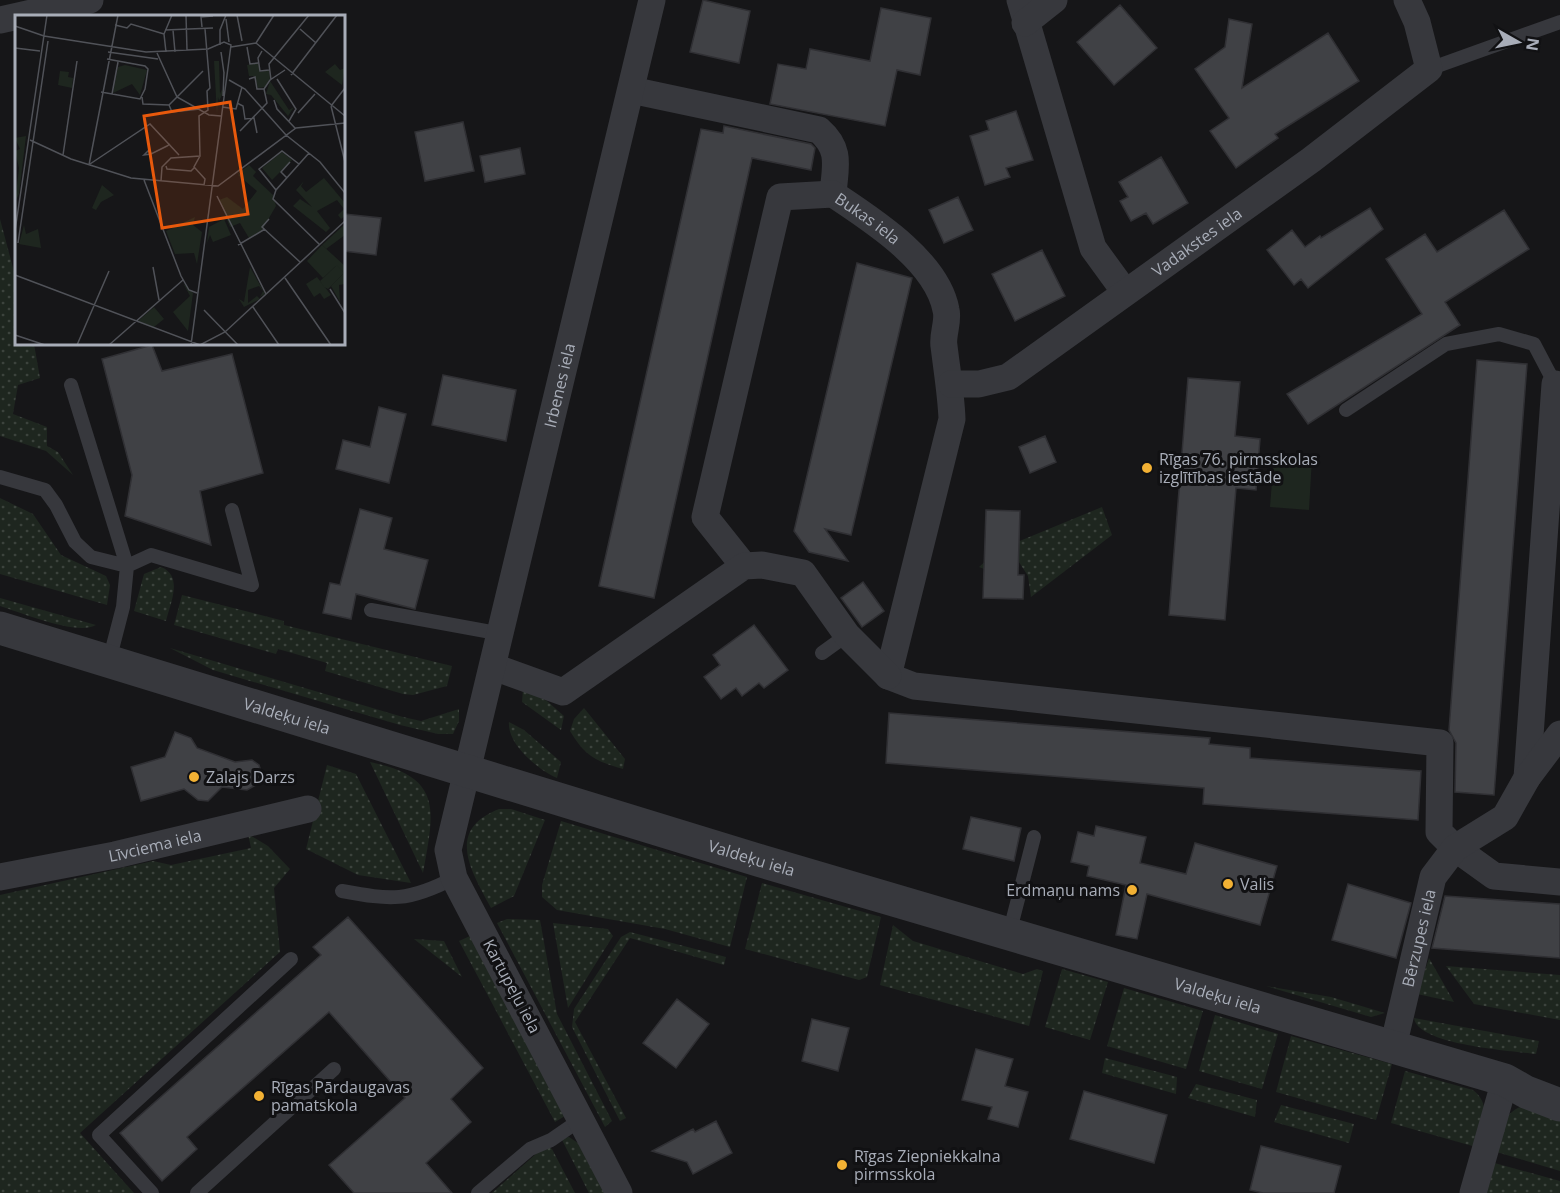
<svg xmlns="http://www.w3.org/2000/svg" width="1560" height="1193" viewBox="0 0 1560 1193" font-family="'Open Sans',sans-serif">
<defs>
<pattern id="grass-dots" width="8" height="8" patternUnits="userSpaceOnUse" patternTransform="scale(1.5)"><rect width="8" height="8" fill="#1e261f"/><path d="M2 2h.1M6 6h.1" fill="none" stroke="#3c433d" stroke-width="1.8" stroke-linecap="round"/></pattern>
</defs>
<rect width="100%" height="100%" fill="#161618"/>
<path fill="url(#grass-dots)" d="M0,219L16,279V344H34L40,378L18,385L13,414L47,427V446L58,452L73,475L46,451L0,436Z
M0,498L33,514L61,555L106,576L110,585L107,605L0,574Z
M1102,507L1112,535L1031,597L1028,576L1017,559L992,572L979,567L998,550Z
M161,567C184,576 170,604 166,621L134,611L144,574Z
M182,595L284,621V625L452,666L447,686L413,695L403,694L325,671L327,663L278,649L276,654L174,625Z
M0,598L96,625C77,636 22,613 0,606Z
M170,648L403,717L421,721L459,709V721L453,734H438L400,725L213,670Z
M523,689L547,701L564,716L561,730L522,702Z
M584,708L625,759L623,769C595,761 585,756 570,731L574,719Z
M509,722L524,730L561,762L557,778C538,770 507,744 509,722Z
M370,762C444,777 434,811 423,873Z
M327,765L356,774L411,883L358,875L306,849Z
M499,809H511L545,820L514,896L491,908C471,871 445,830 499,809Z
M561,821L747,877L730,947L665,929L557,910L542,897V885Z
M248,834L268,846L290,869L274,888L280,952L80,1133L134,1193H0V895L153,861L171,865L251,848Z
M762,883L881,917L867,977L859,980L745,949Z
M507,919L540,920L557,1014L612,1121L605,1127L497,923Z
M553,923L608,929L613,936L568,1008Z
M893,925L913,941L1023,974L1037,969L1043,971L1029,1026L880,985Z
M630,932L726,957L724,965L630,938L575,1022L626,1118L620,1121L572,1027L574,1009L621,937Z
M470,936L565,1116L555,1122L459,941Z
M414,939L444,941L462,977Z
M1429,958L1454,1002L1417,994Z
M1446,966L1560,975V1020L1474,1004Z
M1062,969L1108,982L1090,1040L1045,1027Z
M1266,986L1331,997L1385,1013L1371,1017Z
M1124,988L1203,1011L1186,1069L1107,1046Z
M1215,1015L1278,1034L1262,1089L1199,1071Z
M1414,1018L1539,1041L1536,1054C1513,1051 1417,1045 1414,1018Z
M1291,1036L1392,1064L1376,1120L1276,1092Z
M1105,1058L1177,1077L1176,1094L1102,1073Z
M1405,1071L1473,1090C1493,1106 1482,1125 1476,1147L1391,1123Z
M1196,1084L1257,1100L1255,1117L1188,1098Z
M1281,1105L1354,1124L1349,1143L1274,1122Z
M1526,1105L1560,1118V1171L1493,1151C1501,1132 1503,1110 1526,1105Z
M569,1137L581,1145L605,1193H589L561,1138Z
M546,1145L552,1149L575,1193H492Z
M1491,1162L1560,1181V1193H1482Z"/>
<path fill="#1e261f" d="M1274,455L1312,458L1309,510L1270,507Z"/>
<path fill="#404145" stroke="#303034" stroke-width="1.5" d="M703,0L750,11L739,63L690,52Z
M1120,5L1157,48L1114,85L1077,42Z
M881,8L931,18L920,75L897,70L885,126L770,104L778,64L806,69L810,49L870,61Z
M1229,19L1252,24L1242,88L1328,33L1359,81L1275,134L1278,138L1236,168L1210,131L1229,118L1195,69L1225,47Z
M1016,111L1033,160L1006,168L1010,177L985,185L970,136L989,130L986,121Z
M463,122L474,171L425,181L415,132Z
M724,126L811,144L815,148L811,170L752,158L654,598L599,586L701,129L723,133Z
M520,148L525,174L485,182L480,156Z
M1161,157L1188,203L1153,224L1146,213L1131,221L1120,201L1128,197L1119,182Z
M958,197L973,230L944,243L929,210Z
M1370,208L1383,229L1308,288L1301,279L1294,285L1267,250L1292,230L1305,247L1320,236L1321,238Z
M1504,210L1529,249L1445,302L1460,325L1308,424L1287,394L1422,314L1386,259L1425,234L1437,252Z
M344,214L381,218L376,255L344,251Z
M1042,250L1065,296L1015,321L992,274Z
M857,263L912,278L851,535L825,529L848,561L809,552L794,531Z
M152,345L162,371L232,354L263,473L200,491L211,545L125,516L132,475L102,359Z
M1477,360L1527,364L1494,795L1455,792L1456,743L1449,730Z
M443,375L516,390L506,441L432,425Z
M1188,378L1240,382L1235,436L1260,439L1256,490L1236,488L1225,620L1169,615Z
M379,407L406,414L389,483L336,469L343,440L370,447Z
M1045,436L1056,462L1030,473L1019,447Z
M360,509L392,518L384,549L428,560L415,609L356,594L351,619L323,613L330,583L340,585Z
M986,510L1020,511L1018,575H1024L1023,599L983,598Z
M863,582L884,611L862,627L841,598Z
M754,625L788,670L764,688L759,683L742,696L736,688L721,699L704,677L720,665L713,655Z
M889,713L1210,738L1209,744L1250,748V758L1421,771L1418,820L1203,804L1204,788L886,763Z
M175,732L191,738L197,748L235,762L252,760L259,765L262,775L256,785L247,790L222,787L208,801L198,800L184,789L141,801L131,767L165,757Z
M971,817L1021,828L1014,861L963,849Z
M1096,826L1146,837L1140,863L1186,874L1195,843L1277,866L1260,925L1147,894L1137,939L1116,935L1126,885L1087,876L1089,866L1071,862L1078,832L1094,836Z
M1348,884L1411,903L1396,958L1332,940Z
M1445,896L1560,904V958L1432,948Z
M348,917L483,1068L451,1099L471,1122L426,1163L452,1193H354L329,1165L405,1098L329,1012L187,1137L197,1149L162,1181L120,1133L321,955L313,947Z
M677,999L709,1024L676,1068L643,1043Z
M812,1019L849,1028L838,1071L802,1061Z
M976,1049L1013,1059L1005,1086L1028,1092L1018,1127L988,1119L992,1107L962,1100Z
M1084,1091L1167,1115L1154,1163L1070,1139Z
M716,1121L732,1153L693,1174L687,1162L652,1151L693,1129L695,1132Z
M1261,1146L1341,1166L1334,1193H1263L1250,1190Z"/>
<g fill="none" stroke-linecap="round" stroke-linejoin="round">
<path stroke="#37383d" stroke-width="14" d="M1429,69L1560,22
M71,385L127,566L123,607L109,661
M1346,410L1446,344L1499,334L1534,344L1555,384
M0,477L45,490L56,505L75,542L91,557L127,566L151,555L252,585L232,510
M371,610L502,634
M822,653L847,635
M342,891C391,900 408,902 454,878
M1009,934L1034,837
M152,1193L99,1135L291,959
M197,1193L334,1069
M478,1193L530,1149L551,1140L580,1120"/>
<g stroke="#37383d" stroke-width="27">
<path d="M1020,0L1093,248L1125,292"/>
<path d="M0,20L90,0"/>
<path d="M1025,23L1054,0"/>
<path id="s1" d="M631,90L819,130C842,150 835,167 833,194C872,220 937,261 946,310C949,321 942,335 944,346C947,371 951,394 952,419L888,676L914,686L1440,743L1439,832L1455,848L1494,876L1560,882"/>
<path id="s2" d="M951,384H979L1008,377L1311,160L1429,69L1417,22L1407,0"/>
<path d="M744,566L705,517L780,197L833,194"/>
<path d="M494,667L563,692L744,566L762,565L803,573L847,635L888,676"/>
<path d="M1527,778L1555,384L1560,385"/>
<path id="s3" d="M0,877L115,855L308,809"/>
<path id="s4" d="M1393,1047L1433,877L1455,848L1505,817L1527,778L1560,734"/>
<path id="s5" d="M619,1193L454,878L448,850L652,0"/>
<path d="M1473,1193L1505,1080"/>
</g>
<path stroke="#37383d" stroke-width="33" id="s6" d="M0,628L761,861L1505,1080L1526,1092L1560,1105"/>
</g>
<g fill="#f2b134" stroke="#111113" stroke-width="2">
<circle cx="1147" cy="468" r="6"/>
<circle cx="194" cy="777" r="6"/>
<circle cx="1228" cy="884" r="6"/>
<circle cx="1132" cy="890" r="6"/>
<circle cx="259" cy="1096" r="6"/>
<circle cx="842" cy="1165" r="6"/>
</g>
<g text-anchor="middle" stroke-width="6" stroke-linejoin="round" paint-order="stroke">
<g font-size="16" fill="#a8adb8" stroke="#111113">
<text dy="6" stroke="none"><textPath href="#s1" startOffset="304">Bukas iela</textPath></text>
<text dy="6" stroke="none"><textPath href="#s2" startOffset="290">Vadakstes iela</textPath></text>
<text dy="6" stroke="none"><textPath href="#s5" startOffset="862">Irbenes iela</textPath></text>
<text dy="6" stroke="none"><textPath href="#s6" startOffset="300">Valdeķu iela</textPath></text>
<text dy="6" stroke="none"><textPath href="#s3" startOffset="158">Līvciema iela</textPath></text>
<text dy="6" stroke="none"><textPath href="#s6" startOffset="786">Valdeķu iela</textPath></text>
<text dy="6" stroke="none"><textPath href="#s4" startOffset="112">Bērzupes iela</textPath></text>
<text transform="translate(512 986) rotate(62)" y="6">Kartupeļu iela</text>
<text dy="6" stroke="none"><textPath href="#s6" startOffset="1272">Valdeķu iela</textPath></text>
</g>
<g font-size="16" fill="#a8adb8" stroke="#111113" text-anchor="start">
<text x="1159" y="465">Rīgas 76. pirmsskolas<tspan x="1159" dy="18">izglītības iestāde</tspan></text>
<text x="206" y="783">Zalajs Darzs</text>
<text x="1240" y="890">Valis</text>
<text x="1120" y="896" text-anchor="end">Erdmaņu nams</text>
<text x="271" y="1093">Rīgas Pārdaugavas<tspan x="271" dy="18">pamatskola</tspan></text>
<text x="854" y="1162">Rīgas Ziepniekkalna<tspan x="854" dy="18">pirmsskola</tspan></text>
</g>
</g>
<g transform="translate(15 15)">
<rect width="330" height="330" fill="#161618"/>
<path d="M199,46H204L205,79L207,74L208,78L204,86L203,82L202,100ZM243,48L245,57L254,55L255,64L250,72L243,73L240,61H234L232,50ZM110,50L132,55L125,80L117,69L98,78L103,52ZM45,56L54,57L53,62L58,63L57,73L43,70ZM255,66L274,95L279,92L273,101L256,80L251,79ZM11,121L4,179L0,187L4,153L0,136L5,134L0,123ZM267,137L277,145L257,165L247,153ZM234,150L241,157L238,161L258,180L261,191L247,215L234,223L225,208L215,212L204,185L212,182L228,194L242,176L223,160L226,158L222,159ZM309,163L330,188V201L326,204L323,200L329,194L322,185L302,196L315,213L311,217L278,191L285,184L297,192L281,175L289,166L286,171L291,177ZM180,202L178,210L187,217L182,249L179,238L160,239L151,216ZM209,204L216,220L198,227L195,220L192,228L194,212ZM330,209V220L311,234L307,230ZM235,252L249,277L250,279L245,282L248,276L244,271L233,275V288L242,281L245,284L229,292L224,284L229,287ZM302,262L316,280L309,284L305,278L299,282L291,269ZM168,268L178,278L173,316L158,297L175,281ZM139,292L149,304L139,312L123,306Z" fill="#1e261f"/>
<path d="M87,170L99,180L86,187L81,195L77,193ZM9,210L11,219L23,214L26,233L4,229ZM307,230L330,251V269L324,270L325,287L316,271L329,258L321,251L308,263L292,246Z" fill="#1e261f"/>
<path d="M322,250L329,258L313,274L309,272L305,266Z" fill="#1e261f"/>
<path d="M320,49L325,55L330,53L327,70L310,57Z" fill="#1e261f"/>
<path fill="none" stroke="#505258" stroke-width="1.5" d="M171,0L172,35M222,0L227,26M211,4L214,27M100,10L112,13L116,9L149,19M0,11L29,21L131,37L193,34L209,27L216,30L176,330M187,12L186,2L198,1M285,14L301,28M150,15L198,13M158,15L160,37M241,28L330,101M205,30V15L211,0M216,32L241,28L259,0M232,32L235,49L243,48M0,33L25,36M247,36L243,43L245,56L254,55M93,37L143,44M151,37L149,19L157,0M206,37L209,58M142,38L162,82L194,100L206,101M276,60L322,0M234,64L240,62L242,74H249M262,64L281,94L274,106M214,65L230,74L271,120L305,147L330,178M256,65L254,49L294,0M86,77L125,84L130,74L133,54L130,51L92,44M97,79L103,47M208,81L209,57M127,82L128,89L154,90L188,56M259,85L262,94L280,113M222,88L228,91L230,104L239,103L242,118M154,90L157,97L185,94M316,91L330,147M316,91L330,73M207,92L221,94L227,72M283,98L300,79M225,116L252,88L249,74L255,65L270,55M15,125L56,144L116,163L203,171L281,113L330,108M294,138L261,175L258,184L304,229M137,139L133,136L129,140L136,139L152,131L155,129M48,140L62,46M185,141L179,152L190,164L189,170M75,149L135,109L164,140M74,150L103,0M151,151L152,154L176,156L179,153M272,163L266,157L275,147M129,165L166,261L174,275L182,278M146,166L147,152L156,143L185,141L184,101L193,95L192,76L195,73L190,14M261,175L244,154L267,136L284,149M202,181L251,279M254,204L247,212L285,247M0,216L32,0M3,228L33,26M223,230L250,214M138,252L144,285M0,260L185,330L210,317L330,206M270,263L316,330M315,274L330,298M238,292L264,330M189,295L223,330M0,320L30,330M62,330L94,256M94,330L168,265"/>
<path fill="#e8590c" fill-opacity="0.15" stroke="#e8590c" stroke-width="3" d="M215,87L233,199L147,213L129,101Z"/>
<rect width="330" height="330" fill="none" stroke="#a8adb8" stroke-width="3"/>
</g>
<g transform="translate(1518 42) rotate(99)" stroke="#111113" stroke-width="4.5" paint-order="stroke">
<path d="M0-4.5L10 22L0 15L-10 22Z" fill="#a8adb8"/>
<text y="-9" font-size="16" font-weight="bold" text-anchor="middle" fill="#a8adb8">N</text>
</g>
</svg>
